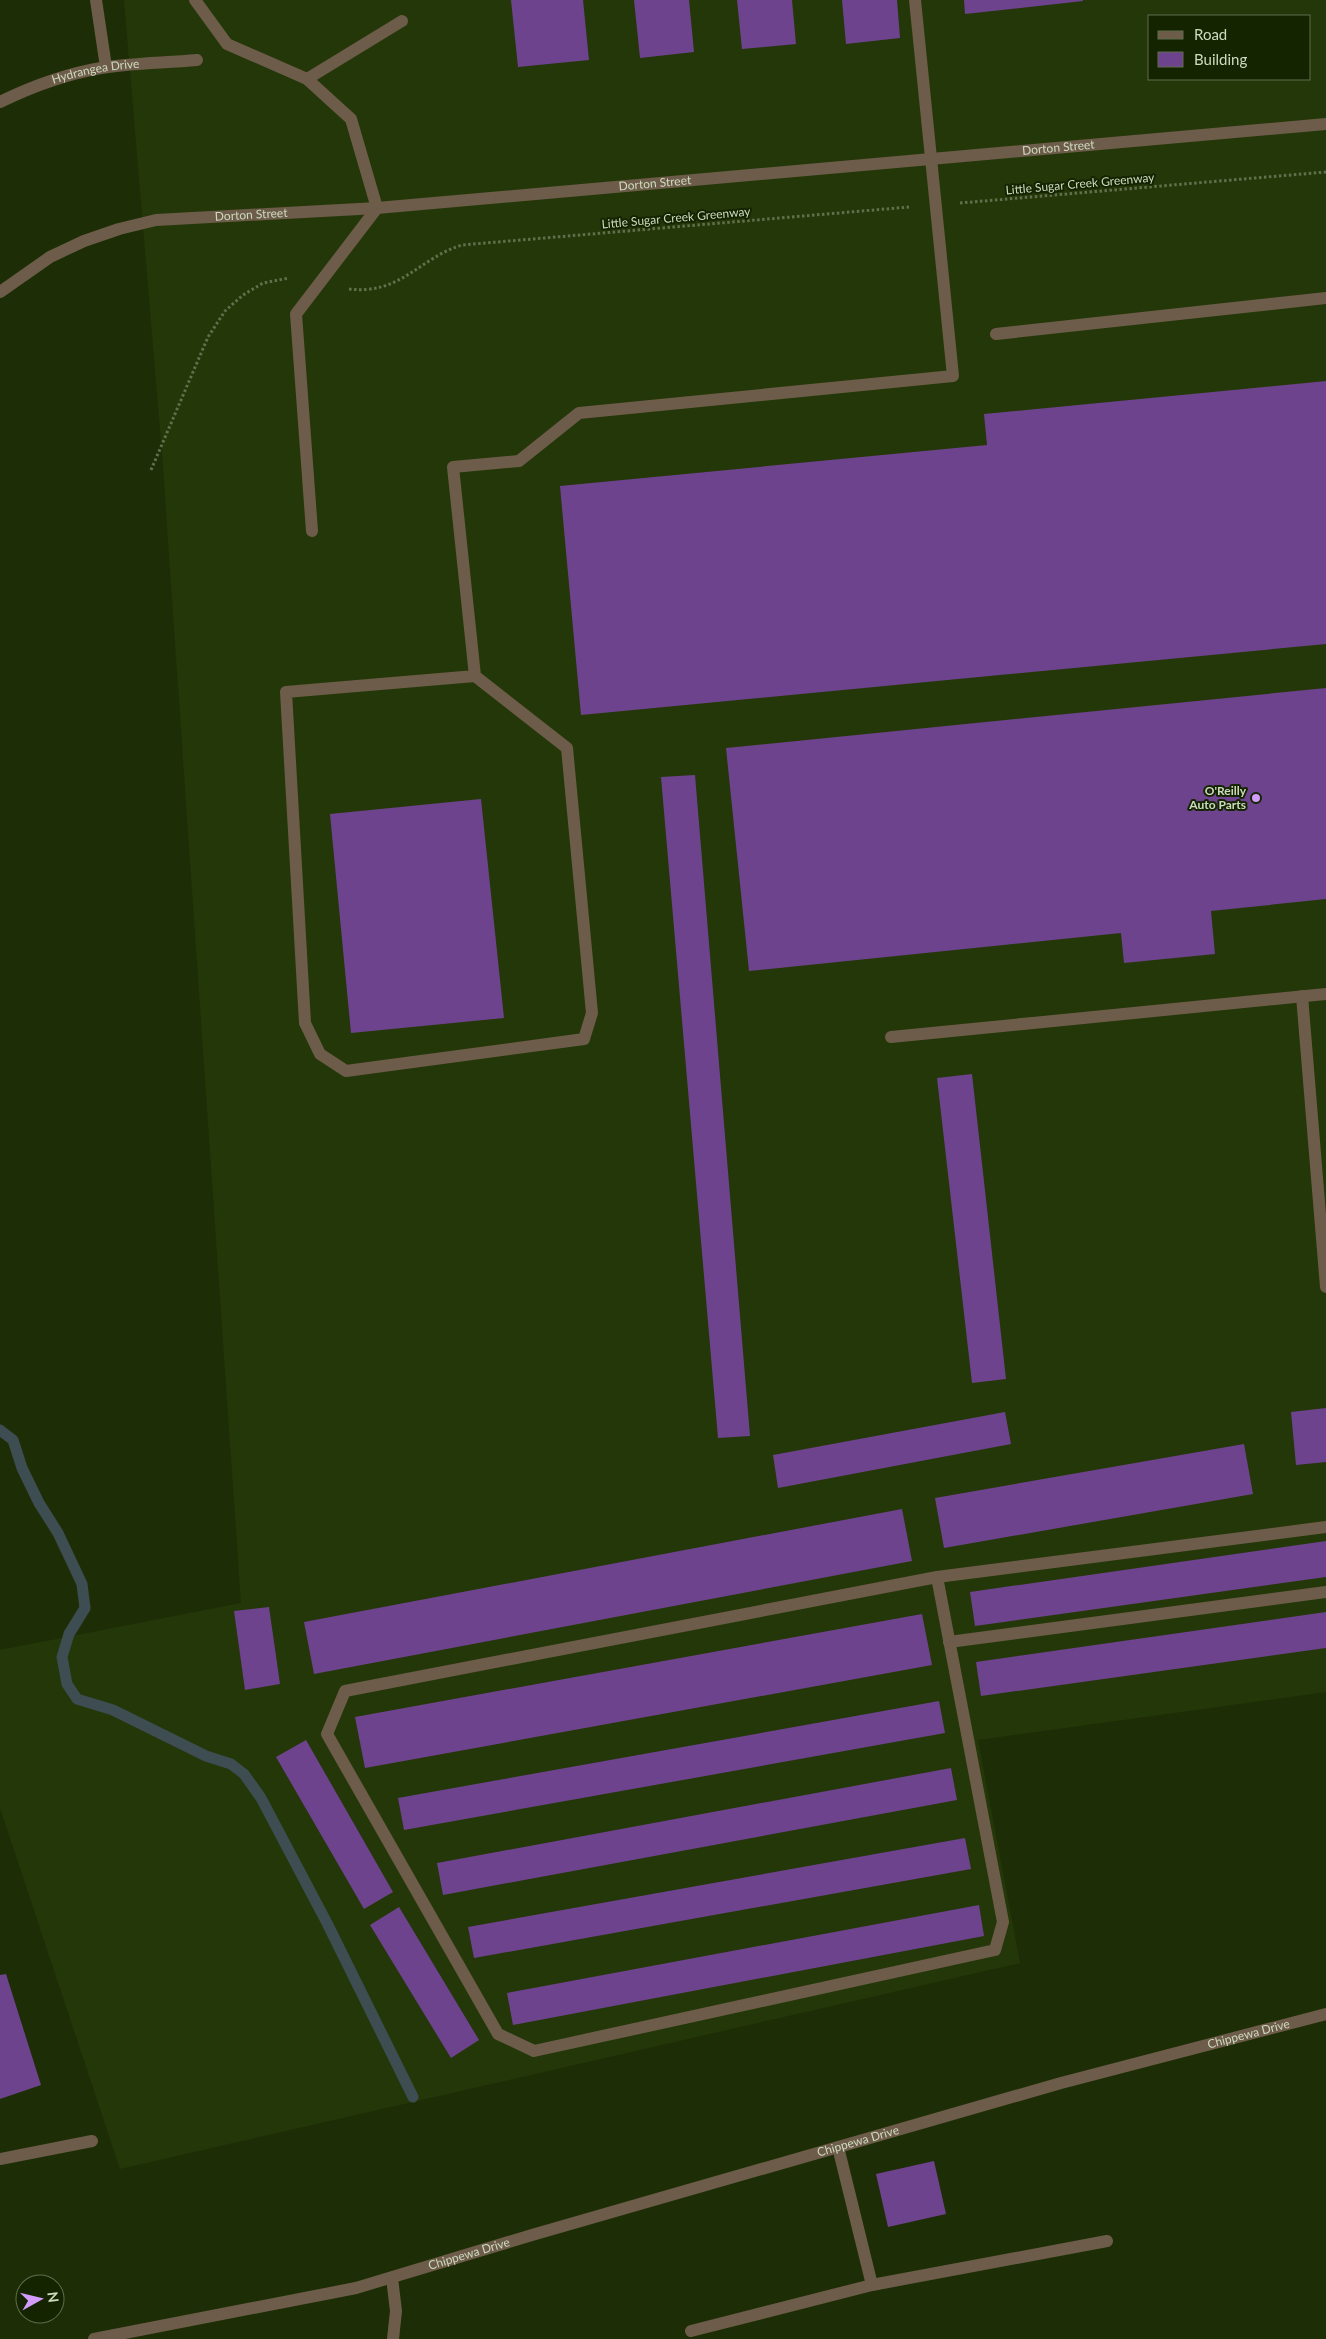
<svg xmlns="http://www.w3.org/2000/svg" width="1326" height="2339" viewBox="0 0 1326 2339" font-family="Lato,sans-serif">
<rect width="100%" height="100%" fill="#1d2e06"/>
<path fill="#243709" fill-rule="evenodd" d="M124,0H1326V1692L978,1740L1020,1963L120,2169L0,1808V1650L241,1603L162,453ZM1150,16H1310V79H1150Z"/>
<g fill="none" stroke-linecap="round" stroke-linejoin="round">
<path stroke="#3d4d52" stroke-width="11" d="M0,1430L13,1440L22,1468L39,1503L58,1533L82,1584L85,1608L69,1634L62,1657L67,1684L77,1699L113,1710L206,1756L231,1764L244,1774L261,1798L327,1923L413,2097"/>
</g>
<path fill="#6e438d" d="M511,0H583L589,60L518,67Z
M634,0H689L694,52L640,58Z
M737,0H792L796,44L742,49Z
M842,0H897L900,38L846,44Z
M964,0H1083V1L965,14Z
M1326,381V644L581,715L560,486L987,445L984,414Z
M1326,688V899L1211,911L1215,954L1124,963L1121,933L749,971L726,748Z
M695,775L750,1436L718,1438L661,777Z
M481,799L504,1018L351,1033L330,814Z
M972,1074L1006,1379L972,1383L937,1078Z
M1326,1408V1462L1296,1465L1291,1412Z
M1005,1412L1011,1444L778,1488L773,1455Z
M1244,1444L1253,1494L944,1548L935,1498Z
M902,1509L912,1561L314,1674L304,1622Z
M1326,1541V1577L975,1626L970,1592Z
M269,1607L280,1684L245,1690L234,1611Z
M1326,1612V1648L981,1696L976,1662Z
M922,1614L932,1665L365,1768L355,1717Z
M939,1701L945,1733L404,1830L398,1798Z
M306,1740L393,1892L364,1909L276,1757Z
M951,1768L957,1800L443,1895L437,1863Z
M965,1838L971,1869L474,1958L468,1927Z
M979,1905L984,1936L513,2025L507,1993Z
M399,1907L479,2040L451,2058L370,1925Z
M6,1974L41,2085L0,2099V1975Z
M934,2161L946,2214L888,2227L876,2174Z"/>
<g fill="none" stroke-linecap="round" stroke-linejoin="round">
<path stroke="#60704c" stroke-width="3" stroke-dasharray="2.5 2.5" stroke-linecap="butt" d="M960,203L1326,172
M349,289C401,295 419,258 462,245L909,207
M151,470L208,337L225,311L243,295L263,283L289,278"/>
<g stroke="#6d5c49" stroke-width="12">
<path d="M96,0L106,67"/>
<path d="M195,0L227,44L307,79L351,119L377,208"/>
<path d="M307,79L402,21"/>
<path id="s1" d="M0,102C33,86 65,74 101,68C132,63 165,63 197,60"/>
<path id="s2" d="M0,292L50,257L84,241L119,229L156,220L377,208L1326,124"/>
<path d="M996,334L1326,298"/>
<path d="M312,531L296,314L377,208"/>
<path d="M475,676L286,692L305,1023L320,1054L346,1071L584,1039L592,1013L567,748L475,676L453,467L519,461L579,413L953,376L915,0"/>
<path d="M1302,996L1326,1287"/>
<path d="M891,1037L1326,994"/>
<path d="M937,1577L1003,1922L995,1950L534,2051L498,2034L327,1734L345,1691L937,1577L1326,1527"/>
<path d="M949,1642L1326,1592"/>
<path d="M838,2147L872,2285"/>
<path d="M0,2159L92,2141"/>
<path d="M392,2278L396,2311L393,2339"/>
<path d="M691,2331L872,2285L1107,2241"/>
<path id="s3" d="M94,2339L356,2288L532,2235L1061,2083L1326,2014"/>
</g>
</g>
<circle fill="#d39cfc" stroke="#142400" stroke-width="2" cx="1256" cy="798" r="5"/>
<g text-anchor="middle" stroke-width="4" stroke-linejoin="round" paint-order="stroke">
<g font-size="12" fill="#ccdabe" stroke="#142400">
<text dy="4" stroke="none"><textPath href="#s1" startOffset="101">Hydrangea Drive</textPath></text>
<text dy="4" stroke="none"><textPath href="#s2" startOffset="1079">Dorton Street</textPath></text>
<text dy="4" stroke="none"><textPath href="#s2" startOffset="674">Dorton Street</textPath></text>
<text transform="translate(1080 184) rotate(-5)" y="4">Little Sugar Creek Greenway</text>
<text dy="4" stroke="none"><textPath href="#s2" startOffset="269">Dorton Street</textPath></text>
<text transform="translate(676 218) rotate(-5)" y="4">Little Sugar Creek Greenway</text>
<text dy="4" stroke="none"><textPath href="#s3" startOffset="1195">Chippewa Drive</textPath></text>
<text dy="4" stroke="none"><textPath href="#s3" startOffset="790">Chippewa Drive</textPath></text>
<text dy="4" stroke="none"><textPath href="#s3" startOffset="385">Chippewa Drive</textPath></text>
</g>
<g font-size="12" font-weight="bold" fill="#ccdabe" stroke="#142400" text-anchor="end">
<text x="1246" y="795">O'Reilly<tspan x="1246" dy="14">Auto Parts</tspan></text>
</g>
</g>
<rect x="1148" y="15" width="162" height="65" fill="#142400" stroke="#5e6d4c"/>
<rect x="1158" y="31" width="25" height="8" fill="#6d5c49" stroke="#5e6d4c"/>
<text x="1194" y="40" font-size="15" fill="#ccdabe">Road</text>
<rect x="1158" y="52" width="25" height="15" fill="#6e438d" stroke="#5e6d4c"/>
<text x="1194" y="65" font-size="15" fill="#ccdabe">Building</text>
<g transform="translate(40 2299) rotate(82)"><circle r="24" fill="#142400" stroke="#5e6d4c"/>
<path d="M0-4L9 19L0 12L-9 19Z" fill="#d39cfc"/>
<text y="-8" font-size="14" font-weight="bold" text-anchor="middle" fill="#ccdabe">N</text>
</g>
</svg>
